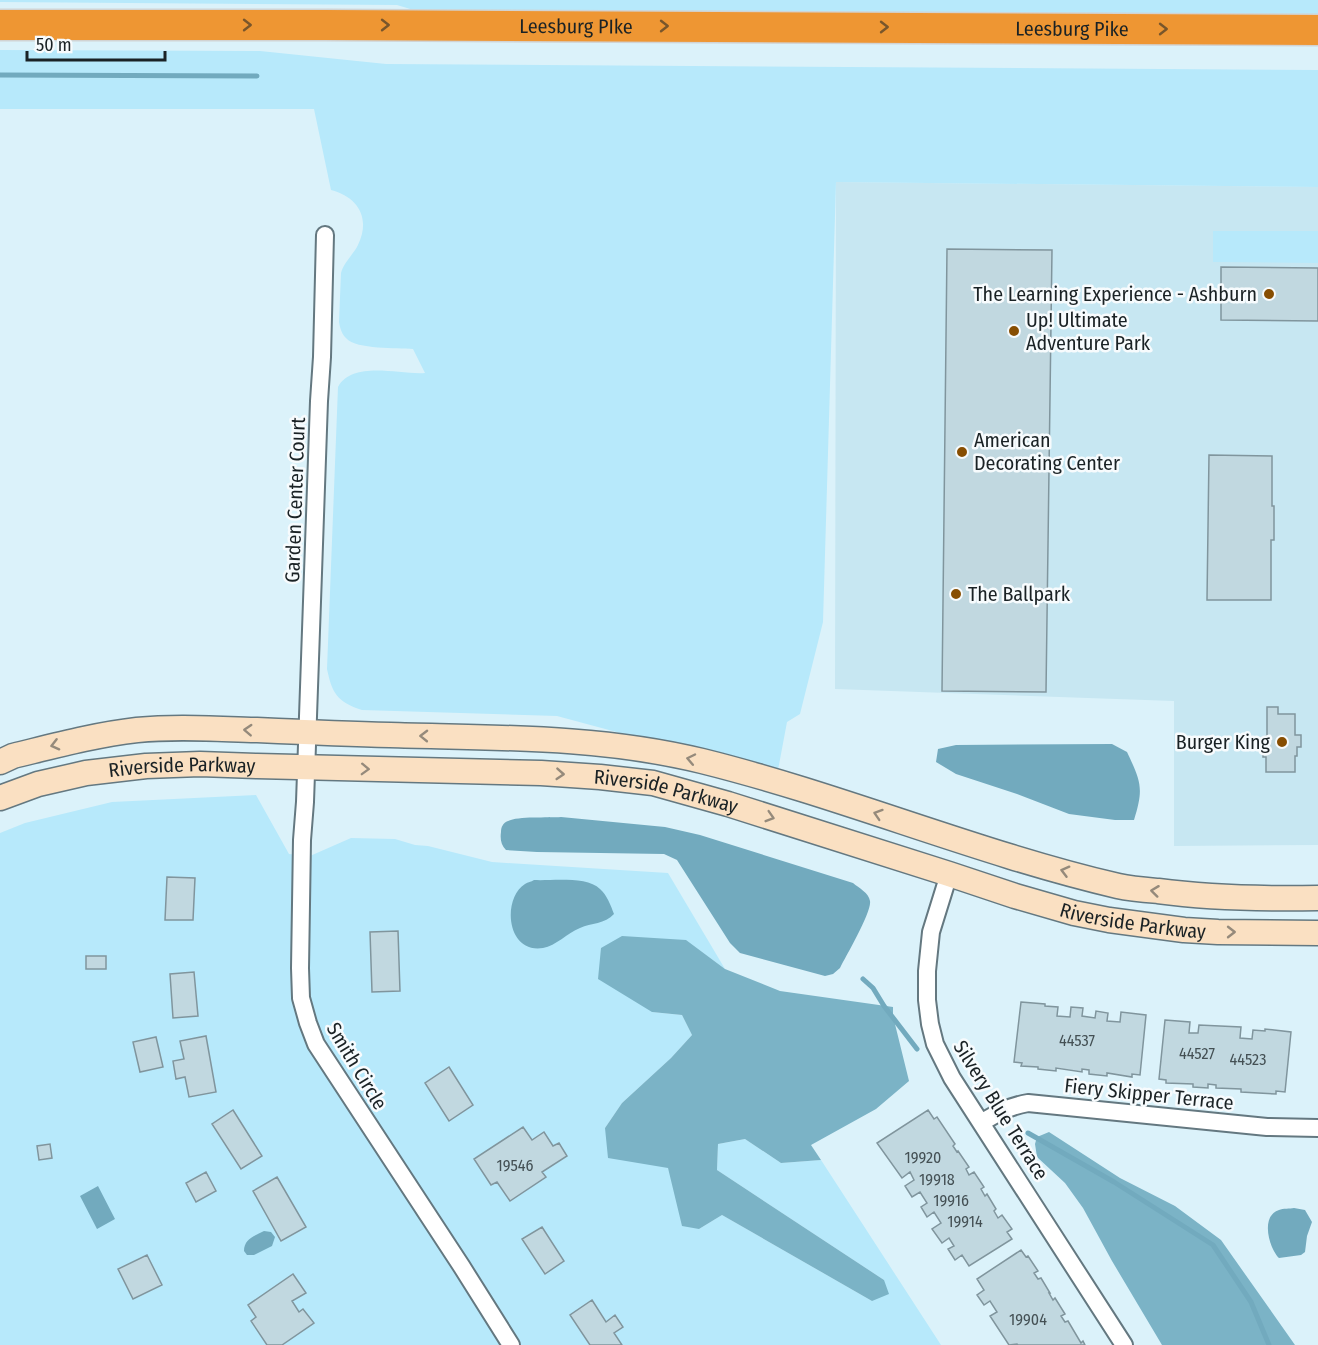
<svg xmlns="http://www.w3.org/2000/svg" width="1318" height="1345" viewBox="0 0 1318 1345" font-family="'Fira Sans Condensed',sans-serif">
<rect width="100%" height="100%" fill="#dbf2fa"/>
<path fill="#c7e7f2" d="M836,182L1318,187V845L1174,846V701L835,689Z"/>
<path fill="#b7e9fb" d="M0,0H1318V16L417,11L397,5L0,2Z
M0,50L260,51L386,64L1318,70V187L836,182L823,622L800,714L787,722L778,770L712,751L635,737L557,716L362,710C337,702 332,693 327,669L338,387C353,360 399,375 425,373L413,349C398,348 356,349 347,339C342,335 340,328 339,322L341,273C344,262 353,255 358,245C371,218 358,197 331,190L314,109H0Z
M1213,231H1318V263L1213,262Z
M256,795L289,854L310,856L351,838L395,839L415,845L428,846L492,862L668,873L725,969L685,940L652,1012L682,1015L692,1035L671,1058L622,1103L605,1128L668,1168L699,1229L722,1215L872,1301L884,1280L717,1170L718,1144L745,1139L781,1163L821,1160L941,1345H0V833L25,823L112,802Z"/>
<path fill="#7bb3c6" d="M622,936L686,940L725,969L780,991L893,1007V1016L909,1081L876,1109L811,1145L821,1160L781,1163L745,1139L718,1144L717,1170L884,1280L889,1294L872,1301L722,1215L699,1229L682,1226L668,1168L608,1158L605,1128L622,1103L671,1058L692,1035L682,1015L652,1012L598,979L601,948Z
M1049,1132L1120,1178L1175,1206L1221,1240L1295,1345H1162L1112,1261L1083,1208L1065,1183L1037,1157L1035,1144L1037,1137Z"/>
<path fill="#72aabe" d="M1112,744L1127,752C1141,782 1144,788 1134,820H1115L1069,814L1017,794L956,774L936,762L938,749L956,745Z
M561,817L665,827L700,835L853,883C859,888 869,893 870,901C872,912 846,956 840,968L833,974L825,976L740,953L730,943L677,860L664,854L537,852L506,850C501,845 500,839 501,832C501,827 503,823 508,821C518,816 548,818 561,817Z
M534,880C552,881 587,876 600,889C607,895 611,906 614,914C605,924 591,923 580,928C567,933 556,946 543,948C506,954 502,898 525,884C528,882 531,882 534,880Z
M98,1186L115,1219L97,1229L80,1196Z
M1294,1208L1305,1210L1312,1222L1307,1236L1305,1252L1301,1255L1279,1258C1269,1248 1260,1216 1279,1210C1283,1208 1290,1209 1294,1208Z
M264,1231L271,1232L275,1237L272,1246L254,1255H247L244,1251C244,1239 254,1236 264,1231Z"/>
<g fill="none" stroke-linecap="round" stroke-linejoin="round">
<path stroke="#72aabe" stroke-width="5" d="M0,75L257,76
M863,979L873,988L884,1006L917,1049
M1028,1133L1114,1182L1213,1245L1251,1302L1269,1345"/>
</g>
<path fill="#c1d8e0" stroke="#80959d" stroke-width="1.5" d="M947,249L1052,250L1046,692L942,691Z
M1221,267L1318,268V321L1221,320Z
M1209,455L1272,456V506H1274V540H1271V600H1207Z
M1267,707H1278V714H1295V735H1301V747H1297V756H1295V772H1266V757H1263V737L1267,736Z
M167,877L195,878L193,920H165Z
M398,931L400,991L372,992L370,932Z
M86,956H106V969H86Z
M194,972L198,1016L173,1018L170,974Z
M1021,1002L1045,1004V1006L1058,1007L1057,1016L1070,1017L1071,1007L1083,1008L1082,1016L1095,1018L1096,1011L1108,1013L1107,1021L1120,1022L1121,1012L1146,1015L1140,1075L1132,1074V1077L1107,1073V1076L1089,1074V1070L1082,1069V1072L1056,1068V1071L1038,1069V1067L1021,1066L1022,1063L1014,1062Z
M1165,1020L1190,1022L1189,1033H1198L1199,1025L1241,1027L1240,1038L1252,1039L1253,1030L1265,1031V1029L1291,1032L1285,1092L1276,1091V1094L1241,1092V1089L1216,1088V1085L1208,1084V1088L1193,1087V1084L1166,1083V1080L1159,1079Z
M206,1036L216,1092L189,1097L185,1077L176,1079L173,1061L184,1059L180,1041Z
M156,1037L163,1067L140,1072L133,1042Z
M449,1067L473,1105L449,1121L425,1083Z
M233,1110L262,1156L241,1169L212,1124Z
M928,1110L934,1119L937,1117L955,1144L953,1146L957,1152L958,1151L969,1167L966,1169L969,1175L974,1172L984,1187L981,1189L985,1196L987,1194L996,1209L994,1211L998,1218L1002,1215L1012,1229L1007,1232L1012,1239L969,1266L962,1255L955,1260L948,1249L954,1246L949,1238L942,1243L932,1229L941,1223L934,1212L927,1217L921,1207L927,1203L920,1192L912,1197L905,1186L914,1180L910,1172L902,1178L877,1143Z
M523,1127L532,1140L544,1132L553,1146L559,1143L567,1156L542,1172L546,1177L510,1201L497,1182L491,1185L474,1159Z
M50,1144L52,1158L39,1160L37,1146Z
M206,1172L216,1191L196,1202L186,1183Z
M277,1177L306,1227L281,1241L253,1191Z
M542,1227L564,1261L545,1274L522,1239Z
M1021,1250L1026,1257L1028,1256L1038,1271L1034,1273L1038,1279L1041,1278L1050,1293H1049L1053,1300L1055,1298L1065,1314L1061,1316L1065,1322L1068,1321L1081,1343L1083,1341L1085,1345H1018L1017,1344L1009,1345L990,1316L997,1312L990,1301L984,1305L977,1295L984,1290L977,1279Z
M147,1255L162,1285L133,1299L118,1269Z
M293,1274L306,1293L292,1301L299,1312L303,1309L314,1323L282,1345H267L251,1321L256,1317L248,1305Z
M592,1300L606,1322L615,1315L623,1327L614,1333L622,1345H590L570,1315Z"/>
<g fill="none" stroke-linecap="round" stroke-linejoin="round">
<g stroke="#647880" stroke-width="20">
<path id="minor" d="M325,235L322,357L319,401L305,802L302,840L300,968L301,998L308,1023L316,1044L462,1267L511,1345
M949,874L931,932L927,971V1000L930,1024L935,1044L952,1078L1124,1345
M981,1123C997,1113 1010,1106 1028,1103L1267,1127L1318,1128"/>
</g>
<g stroke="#647880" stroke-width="27">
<g id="secondary">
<path d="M0,762L13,756C54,746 94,735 137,730C177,726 217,729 257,730C301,732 346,734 390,735C495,738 600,736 702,761C843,796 977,853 1118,886C1131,889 1145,890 1158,891C1211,898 1265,899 1318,898"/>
<path id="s1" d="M0,798L38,784L86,773L146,766L200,764L257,766L541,773L600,777L653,783L728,804L949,874L1015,896L1074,913L1109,920L1184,930L1218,932L1318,933"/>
</g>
</g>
<g stroke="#d1d3d3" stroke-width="33">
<g id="motorway">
<path id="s2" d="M0,25H326L1318,30"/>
</g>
</g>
<use href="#minor" stroke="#fff" stroke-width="16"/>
<use href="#secondary" stroke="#fae0c2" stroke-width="24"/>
<use href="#motorway" stroke="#ee9633" stroke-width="30"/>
</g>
<defs><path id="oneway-chevron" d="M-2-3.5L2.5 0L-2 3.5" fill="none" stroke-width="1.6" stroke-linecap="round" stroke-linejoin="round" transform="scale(1.5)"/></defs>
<g stroke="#79562b">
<use href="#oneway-chevron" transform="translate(247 25)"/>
<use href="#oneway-chevron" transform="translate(385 25)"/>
<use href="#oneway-chevron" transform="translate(664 26)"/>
<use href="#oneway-chevron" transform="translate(884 27)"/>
<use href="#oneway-chevron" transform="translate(1163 29)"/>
</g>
<g stroke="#958a7b">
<use href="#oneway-chevron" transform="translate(248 730) rotate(-177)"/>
<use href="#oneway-chevron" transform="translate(424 736) rotate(-179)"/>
<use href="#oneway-chevron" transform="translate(55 745) rotate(166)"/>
<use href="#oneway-chevron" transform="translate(691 759) rotate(-168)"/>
<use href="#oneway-chevron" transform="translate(365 769) rotate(2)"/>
<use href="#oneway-chevron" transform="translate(560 774) rotate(4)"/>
<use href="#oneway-chevron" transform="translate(878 814) rotate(-162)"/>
<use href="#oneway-chevron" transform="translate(770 817) rotate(17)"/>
<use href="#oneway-chevron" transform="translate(1065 871) rotate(-165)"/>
<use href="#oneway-chevron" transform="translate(1155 891) rotate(-173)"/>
<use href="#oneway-chevron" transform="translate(1231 932)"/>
</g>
<g fill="#874e02" stroke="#f7fbfd" stroke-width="2">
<circle cx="1269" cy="294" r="6"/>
<circle cx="1014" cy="331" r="6"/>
<circle cx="962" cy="452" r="6"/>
<circle cx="956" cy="594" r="6"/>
<circle cx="1282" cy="742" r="6"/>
</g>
<g text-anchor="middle" stroke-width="5" stroke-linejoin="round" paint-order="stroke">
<g font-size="16" fill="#445054">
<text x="1077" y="1046">44537</text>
<text x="1197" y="1059">44527</text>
<text x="1248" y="1065">44523</text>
<text x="923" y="1163">19920</text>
<text x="515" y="1171">19546</text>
<text x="937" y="1185">19918</text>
<text x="951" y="1206">19916</text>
<text x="965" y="1227">19914</text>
<text x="1028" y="1325">19904</text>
</g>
<g font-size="20" fill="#1a2225" stroke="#f7fbfd">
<text dy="7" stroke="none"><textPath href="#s2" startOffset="576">Leesburg PIke</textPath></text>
<text dy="7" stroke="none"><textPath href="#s2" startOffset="1072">Leesburg Pike</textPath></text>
<text transform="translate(295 500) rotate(-88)" y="7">Garden Center Court</text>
<text dy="7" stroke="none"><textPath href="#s1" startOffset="186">Riverside Parkway</textPath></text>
<text dy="7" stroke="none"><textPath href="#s1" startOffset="672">Riverside Parkway</textPath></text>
<text dy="7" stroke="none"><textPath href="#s1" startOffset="1158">Riverside Parkway</textPath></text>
<text transform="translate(357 1066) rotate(59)" y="7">Smith Circle</text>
<text transform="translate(1149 1094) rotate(6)" y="7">Fiery Skipper Terrace</text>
<text transform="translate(1001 1110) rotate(58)" y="7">Silvery Blue Terrace</text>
</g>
<g font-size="20" fill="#1a2225" stroke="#f7fbfd" text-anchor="start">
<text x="1257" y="301" text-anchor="end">The Learning Experience - Ashburn</text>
<text x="1026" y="327">Up! Ultimate<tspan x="1026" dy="23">Adventure Park</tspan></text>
<text x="974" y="447">American<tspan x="974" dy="23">Decorating Center</tspan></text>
<text x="968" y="601">The Ballpark</text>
<text x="1270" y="749" text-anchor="end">Burger King</text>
</g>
</g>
<path d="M27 51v9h138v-9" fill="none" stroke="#1a2225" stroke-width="3"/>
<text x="36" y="51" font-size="18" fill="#1a2225" stroke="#f7fbfd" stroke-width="4.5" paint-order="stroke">50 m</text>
</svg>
